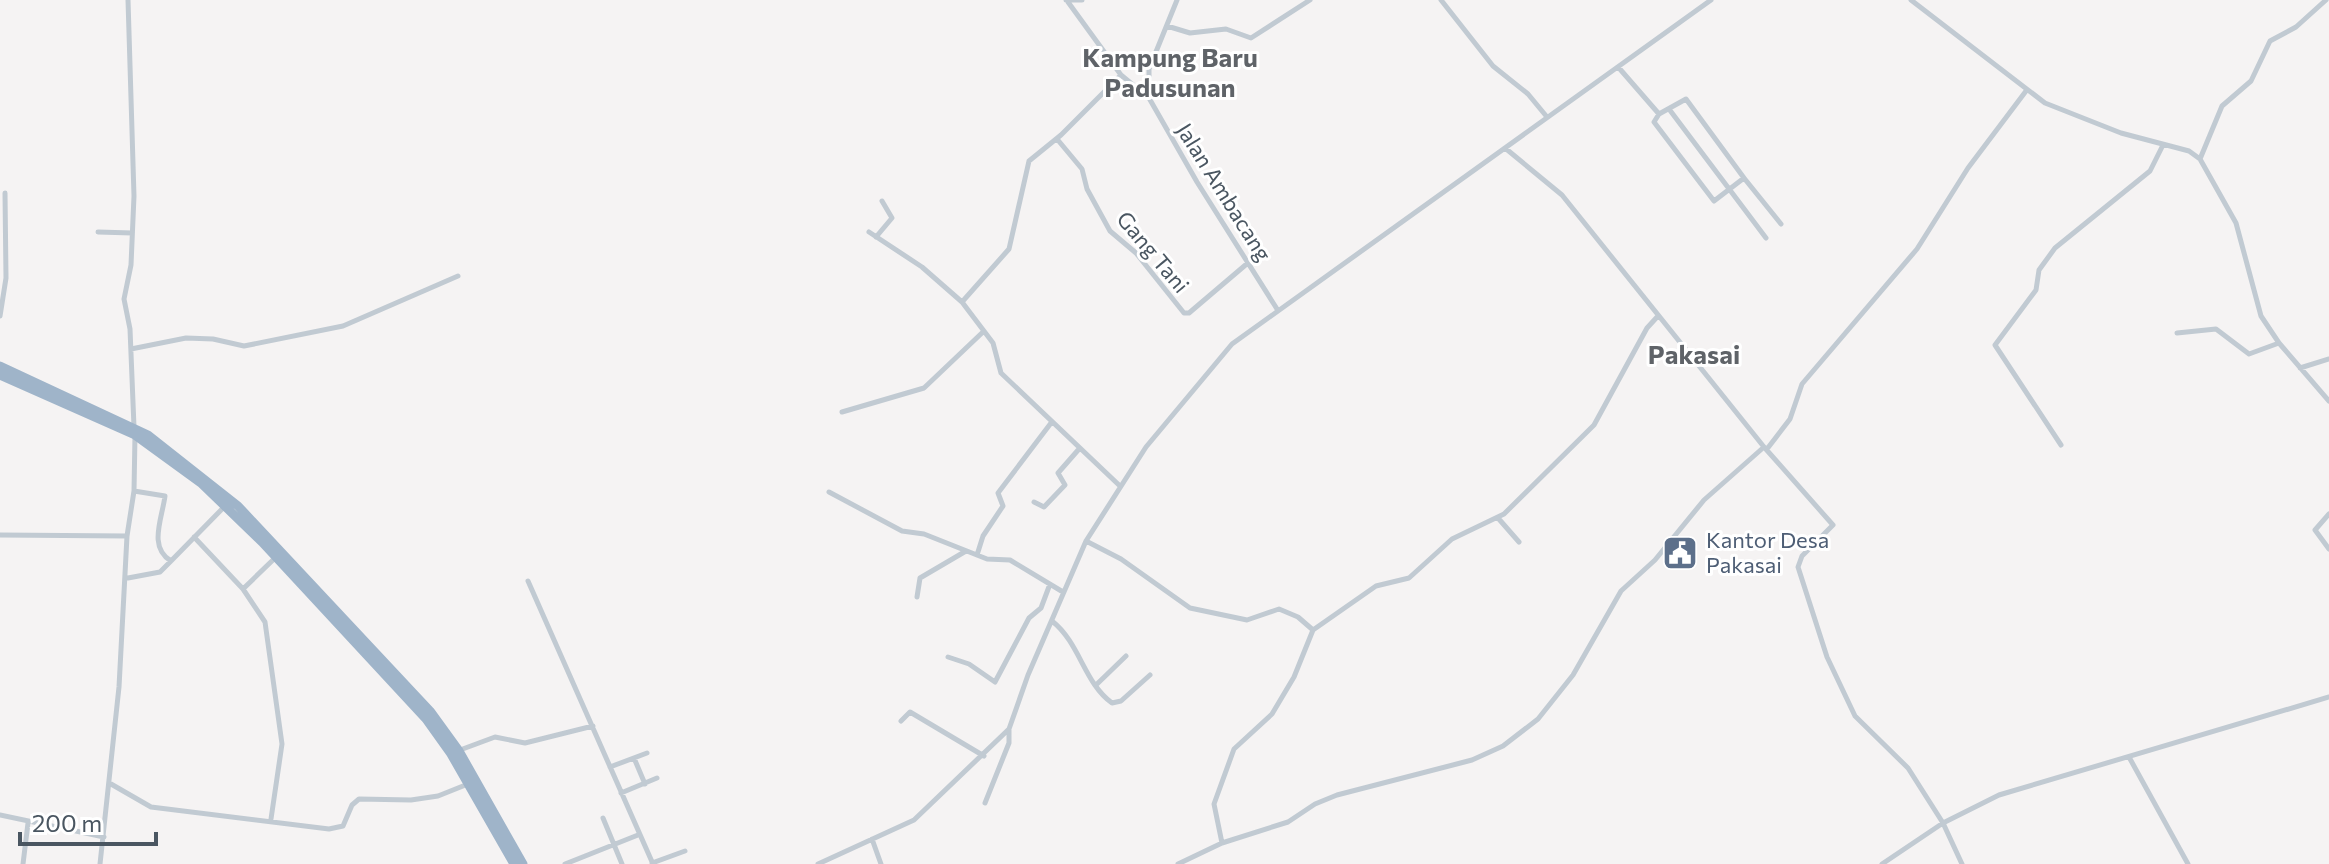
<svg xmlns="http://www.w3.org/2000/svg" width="2329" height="864" viewBox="0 0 2329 864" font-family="Commissioner,sans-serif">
<rect width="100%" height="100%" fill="#f5f3f3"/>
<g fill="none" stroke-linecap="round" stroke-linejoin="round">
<path stroke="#c1cad2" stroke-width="5" d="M128,0L134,196L131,265L124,299L130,329L134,427
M1066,0H1082
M1177,0L1149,69V98L1197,182L1277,309
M1441,0L1493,66L1528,94L1547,117
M1911,0L2045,103L2121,133L2189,151L2200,159L2236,223L2261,316L2279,343L2329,401
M1068,2L1121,75
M1167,26L1190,33L1226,29L1251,38L1310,0
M1619,68L1659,114
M1686,99L1744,178L1714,201L1654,122L1659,114Z
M1669,109L1766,238
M1057,139L1082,169L1087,189L1110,231L1136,253L1184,313H1189L1249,262
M2200,159L2222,106L2251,81L2270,41L2296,27L2326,0
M1744,178L1781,224
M98,232L132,233
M869,232L922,267L962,302
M876,237L892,218L882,201
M0,316L6,278L5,193
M2177,333L2216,329L2249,354L2279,343
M131,349L186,338L213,339L244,346L343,326L458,276
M2300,368L2329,359
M842,412L924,388L984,331
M135,435L134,491L165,496C162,519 148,547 171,561L225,506
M2061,445L1995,345L2036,290L2039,270L2055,248L2150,171L2163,145
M1764,447L1833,525L1802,556L1798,567L1827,657L1855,716L1908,768L1943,823L1962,864
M1767,449L1790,419L1802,384L1917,249L1968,168L2026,91
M1120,486L1001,373L993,343L962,302L1009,249L1029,161L1061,135L1121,75L1149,98
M829,492L902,531L924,534L987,559L1010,560L1063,592
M1034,502L1044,507L1065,485L1058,473L1079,449
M2329,514L2315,530L2329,549
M1498,518L1519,542
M0,535L127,536L134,491
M194,537L243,589L265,622L282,744L271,819
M1086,541L1121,559L1190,608L1247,620L1279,609L1298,617L1313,630
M977,555L983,536L1003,506L998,493L1051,423
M128,578L160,572L171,561
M528,581L653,864
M243,589L276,557
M917,597L920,578L966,551
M1052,621C1080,643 1084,683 1112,703L1121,701L1150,675
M948,657L969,664L995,682L1029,618L1041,608L1050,584
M1096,685L1126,656
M901,721L910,712L984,756
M460,750L495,737L525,743L593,726
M2129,757L2188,864
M634,758L645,784
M610,767L647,753
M111,784L151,807L329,829L343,826L352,805L359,799L411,800L438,796L468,784
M621,793L657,778
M985,803L1009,743V730
M0,815L104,837
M603,818L622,864
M872,839L881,864
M1222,843L1214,804L1234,749L1272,714L1294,677L1313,630L1376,586L1409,578L1452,539L1504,514L1594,425L1647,328L1658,316
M652,863L685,851
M23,864L28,823
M100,864L119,687L127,536
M565,864L638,835
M818,864L914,820L1009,729L1028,675L1086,541L1146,447L1232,344L1711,0
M1178,864L1222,843L1288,822L1315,804L1337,795L1472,760L1503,746L1538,719L1573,675L1621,591L1655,560L1704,500L1764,447L1562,195L1505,148
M1882,864L1943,823L1999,795L2329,697"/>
<path stroke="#9fb4c9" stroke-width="9" d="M0,366L148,435L238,506L430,711L459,751L523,864
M0,375L135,435L201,483L262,542L426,719L451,754L514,864"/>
</g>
<defs>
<g id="civic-square" transform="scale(1.8)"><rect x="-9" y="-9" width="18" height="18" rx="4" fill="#5c6f8a" stroke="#fff"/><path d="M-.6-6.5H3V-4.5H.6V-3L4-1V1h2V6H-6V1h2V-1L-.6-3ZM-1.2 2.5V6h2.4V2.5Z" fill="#fff"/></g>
</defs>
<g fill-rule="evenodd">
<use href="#civic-square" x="1680" y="553"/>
</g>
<g text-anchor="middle" stroke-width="6" stroke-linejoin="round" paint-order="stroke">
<g font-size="22" fill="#4a5661" stroke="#fff">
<text transform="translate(1224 192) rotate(58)" y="8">Jalan Ambacang</text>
<text transform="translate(1153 252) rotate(50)" y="8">Gang Tani</text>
</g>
<g font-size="22" fill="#4e5e75" stroke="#fff" text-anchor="start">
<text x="1706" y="548">Kantor Desa<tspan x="1706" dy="25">Pakasai</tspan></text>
</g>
<g font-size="26" font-weight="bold" fill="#5f6368" stroke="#fff">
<text x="1170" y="67">Kampung Baru<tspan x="1170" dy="30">Padusunan</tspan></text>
<text x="1694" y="364">Pakasai</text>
</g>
</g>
<path d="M20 832v12h136v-12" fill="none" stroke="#4a5661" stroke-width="4"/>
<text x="32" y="832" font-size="24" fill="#4a5661" stroke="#ffffff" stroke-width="6" paint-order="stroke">200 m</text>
</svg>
